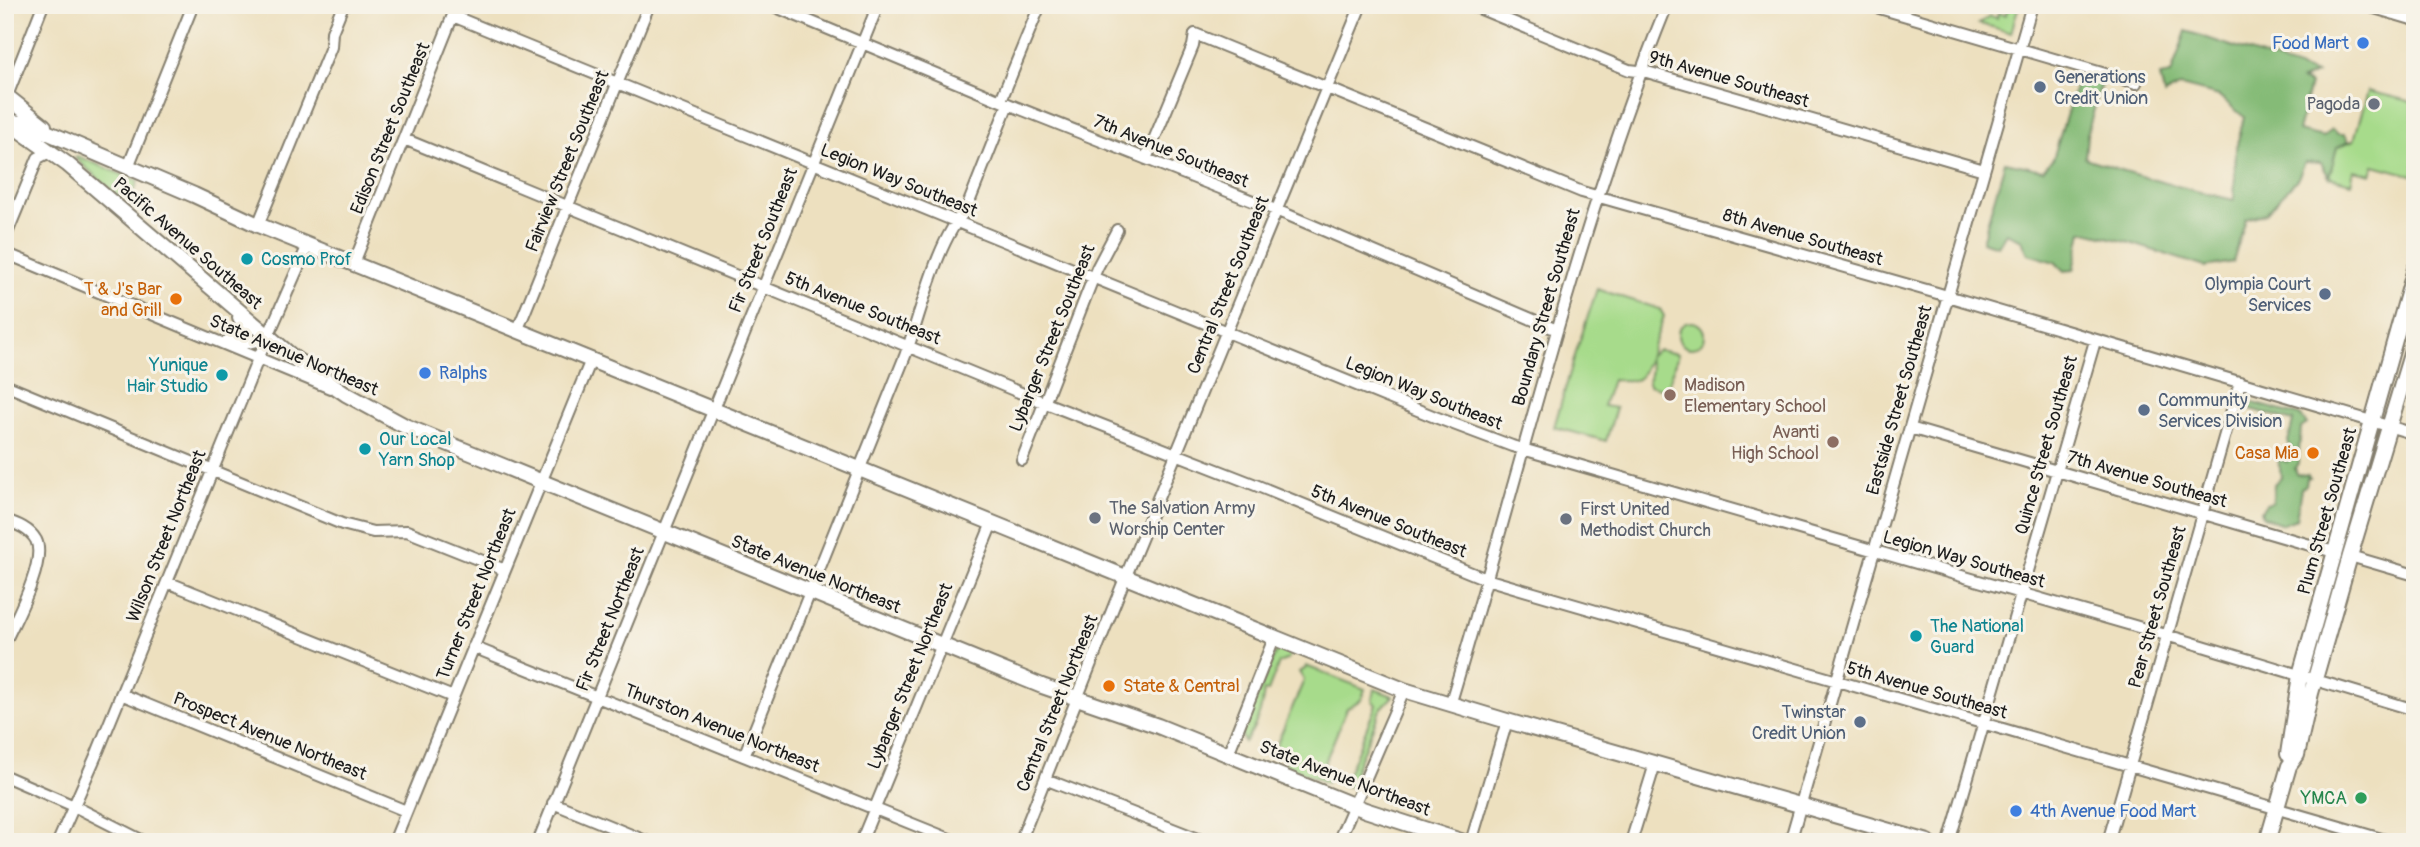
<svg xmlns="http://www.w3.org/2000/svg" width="2420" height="847" viewBox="0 0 2420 847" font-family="Pangolin,sans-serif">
<rect width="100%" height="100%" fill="#f7f3e8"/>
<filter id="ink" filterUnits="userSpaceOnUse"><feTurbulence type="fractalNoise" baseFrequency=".0143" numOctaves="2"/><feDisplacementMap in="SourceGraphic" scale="14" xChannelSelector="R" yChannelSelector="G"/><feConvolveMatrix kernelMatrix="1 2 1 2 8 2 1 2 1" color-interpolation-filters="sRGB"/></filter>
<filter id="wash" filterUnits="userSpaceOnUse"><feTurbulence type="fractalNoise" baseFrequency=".00686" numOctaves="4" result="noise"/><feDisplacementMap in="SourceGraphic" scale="28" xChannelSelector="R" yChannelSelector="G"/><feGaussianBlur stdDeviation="1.57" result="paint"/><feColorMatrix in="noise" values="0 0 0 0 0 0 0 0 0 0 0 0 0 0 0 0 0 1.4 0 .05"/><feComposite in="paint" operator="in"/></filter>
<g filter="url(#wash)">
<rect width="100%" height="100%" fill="#ede0bf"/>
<path fill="#a7db8b" stroke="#627c54" stroke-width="2" d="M2008,5H2019L2011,33C2001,30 1991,26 1979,24L1989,16L1997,18L1998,13L2006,15Z
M2368,91L2413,102L2415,176L2374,165L2371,174L2354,170L2351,183L2329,177L2337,147L2354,140Z
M77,156L138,181L134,192L128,198L119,197L75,158Z
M1597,289L1660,309L1664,316L1650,355L1659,350L1678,354L1667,390L1649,385L1648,383L1651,369L1649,359C1638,385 1640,380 1612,380L1603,406L1616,408L1606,441L1554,427L1577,349Z
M1678 335a13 13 0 1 1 26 0a13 13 0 1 1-26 0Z
M1278,647L1291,653L1288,659L1279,663L1268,691H1264C1262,709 1256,728 1244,742L1241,734Z
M1306,666L1365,689L1361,700L1347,708L1321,772L1324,777L1329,775L1327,783L1286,766L1285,759L1276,746L1304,680L1299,672L1305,669Z
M1374,689L1393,696L1380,710L1354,773L1358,775L1357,786L1354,784L1348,787L1339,784L1338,780L1340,775L1342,780L1346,779L1376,705L1372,700Z"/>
<path fill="#85bb77" stroke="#506c4a" stroke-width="2" d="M2186,31L2316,74L2301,80L2310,84L2298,131L2323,137L2332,129L2338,134H2345L2349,142L2337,147L2329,177L2321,163L2305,162L2298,178L2266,213L2246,219L2233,262L2205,267L2127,242L2082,231L2074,270L2064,271L2055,262L2028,254L2022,240L2006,233L1998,246L1982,241L2005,162L2043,170L2053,159L2078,77L2101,84L2087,135L2085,158C2134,175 2184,189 2234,200L2236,149L2244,117L2219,96L2181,86L2164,95L2160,76L2171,74Z
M2250,402L2300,416L2307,424L2301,428L2298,463L2295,468L2297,474L2308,475L2310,478H2307L2306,486L2301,488L2296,519L2283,524L2263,517L2261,511L2266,504L2273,502L2274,484L2281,477L2279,459L2287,462L2291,448L2288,442L2293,421L2248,408Z"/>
</g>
<g filter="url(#ink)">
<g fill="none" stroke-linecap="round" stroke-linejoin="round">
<g stroke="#847e6e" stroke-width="14">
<path id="minor" d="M771,5L1008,104L1288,215L1557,330
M1471,5L1629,70L1647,72L1984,170
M1869,5L2136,83
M2364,5L2415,20
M453,16L1435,417L1512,446L2183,640L2415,710
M7,96L43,5
M1001,100L1040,5
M404,139L1043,402L1253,484L1486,579L2392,842
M1146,159L1193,46L1195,34L1582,192L1937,293L2415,434
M128,167L193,5
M258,225L331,47L332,32L343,5
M5,238L38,158L51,151
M5,253L330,388
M354,263L457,5
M518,329L649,5
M235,344H244L268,338
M5,385L342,524L373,532L407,531L505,570
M1910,428L2334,552
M1022,460L1097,268L1117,230
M5,520C17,524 30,529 36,540C47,562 15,620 5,642
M2350,556L2415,575
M167,582L453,697
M473,647L957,842
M121,694L406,811
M1450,705C1521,471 1575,232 1667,5
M1228,754L1274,638
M744,756C798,623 852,490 905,356C921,314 936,241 966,210L1008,104
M5,776L74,806L145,842
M1045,779L1206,842
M553,803L648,842
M58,842L98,751L258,359L308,245
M394,842L591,360
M538,842L878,5
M861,842L992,523
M1020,842L1121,588L1361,5
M1338,842L1404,690
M1471,842L1507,721
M1631,842L1655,764
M1790,842L2032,5
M1949,842L2095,341
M2108,842L2240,382"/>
</g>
<g stroke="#847e6e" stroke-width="18">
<path id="major" d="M5,95L44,126
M5,122L22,123L37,128L194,195L258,225L1404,690L1507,721L1928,842
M12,125L67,164L295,359L346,394L405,426L1042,686L1158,726L1365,810L1464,842
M229,342L241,341L246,336V326L240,318
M2288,754L2300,675L2415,269
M2267,842L2289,766L2297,755L2311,693L2350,556L2415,341"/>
</g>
<use href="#minor" stroke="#fff" stroke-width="10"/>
<use href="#major" stroke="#fff" stroke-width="14"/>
</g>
</g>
<g fill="#3f7fe0" stroke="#f7f3e8" stroke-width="2.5">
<circle cx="2363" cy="43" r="7"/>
<circle cx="425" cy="373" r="7"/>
<circle cx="2016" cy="811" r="7"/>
</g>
<g fill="#5c6f8a" stroke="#f7f3e8" stroke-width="2.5">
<circle cx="2040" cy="87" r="7"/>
<circle cx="2325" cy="294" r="7"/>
<circle cx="2144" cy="410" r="7"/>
<circle cx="1860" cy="722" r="7"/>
</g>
<g fill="#6b7280" stroke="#f7f3e8" stroke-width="2.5">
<circle cx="2374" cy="104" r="7"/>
<circle cx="1095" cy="518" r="7"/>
<circle cx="1566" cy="519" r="7"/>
</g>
<g fill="#0f9aa8" stroke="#f7f3e8" stroke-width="2.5">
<circle cx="247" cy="259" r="7"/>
<circle cx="222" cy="375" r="7"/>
<circle cx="365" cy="449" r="7"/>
<circle cx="1916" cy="636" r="7"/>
</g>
<g fill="#e8710a" stroke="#f7f3e8" stroke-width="2.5">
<circle cx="176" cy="299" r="7"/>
<circle cx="2313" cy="453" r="7"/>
<circle cx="1109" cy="686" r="7"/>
</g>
<g fill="#8d6e63" stroke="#f7f3e8" stroke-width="2.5">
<circle cx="1670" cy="395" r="7"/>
<circle cx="1833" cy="442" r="7"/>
</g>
<circle fill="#2e9e5b" stroke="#f7f3e8" stroke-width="2.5" cx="2361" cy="798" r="7"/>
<g text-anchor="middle" stroke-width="6" stroke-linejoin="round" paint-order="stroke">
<g font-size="18" fill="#366cbe" stroke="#f7f3e8" text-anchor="start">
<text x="2349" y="49" text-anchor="end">Food Mart</text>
<text x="439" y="379">Ralphs</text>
<text x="2030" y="817">4th Avenue Food Mart</text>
</g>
<g font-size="18" fill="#4e5e75" stroke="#f7f3e8" text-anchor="start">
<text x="2054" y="83">Generations<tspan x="2054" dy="21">Credit Union</tspan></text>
<text x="2311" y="290" text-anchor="end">Olympia Court<tspan x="2311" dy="21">Services</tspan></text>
<text x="2158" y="406">Community<tspan x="2158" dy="21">Services Division</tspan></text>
<text x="1846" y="718" text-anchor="end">Twinstar<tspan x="1846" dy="21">Credit Union</tspan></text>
</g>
<g font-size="18" fill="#1c1c1c" stroke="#f7f3e8">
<text transform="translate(1729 79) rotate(16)" y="6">9th Avenue Southeast</text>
<text transform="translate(390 128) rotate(-68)" y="6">Edison Street Southeast</text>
<text transform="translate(1171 151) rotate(22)" y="6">7th Avenue Southeast</text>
<text transform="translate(567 161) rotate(-68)" y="6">Fairview Street Southeast</text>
<text transform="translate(899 180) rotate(22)" y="6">Legion Way Southeast</text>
<text transform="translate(1803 237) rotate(16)" y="6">8th Avenue Southeast</text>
<text transform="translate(763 240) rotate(-68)" y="6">Fir Street Southeast</text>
<text transform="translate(188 243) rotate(41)" y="6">Pacific Avenue Southeast</text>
<text transform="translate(1228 285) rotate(-68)" y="6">Central Street Southeast</text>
<text transform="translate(1546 307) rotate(-74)" y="6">Boundary Street Southeast</text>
<text transform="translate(863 308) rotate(22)" y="6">5th Avenue Southeast</text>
<text transform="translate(1052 338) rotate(-68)" y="6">Lybarger Street Southeast</text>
<text transform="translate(294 355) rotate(23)" y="6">State Avenue Northeast</text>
<text transform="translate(1424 393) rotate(22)" y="6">Legion Way Southeast</text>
<text transform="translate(1899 400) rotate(-74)" y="6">Eastside Street Southeast</text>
<text transform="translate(2046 445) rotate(-74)" y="6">Quince Street Southeast</text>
<text transform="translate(2147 479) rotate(16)" y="6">7th Avenue Southeast</text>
<text transform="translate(2327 511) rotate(-74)" y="6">Plum Street Southeast</text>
<text transform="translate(1389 521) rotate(22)" y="6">5th Avenue Southeast</text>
<text transform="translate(166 536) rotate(-68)" y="6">Wilson Street Northeast</text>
<text transform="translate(1964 559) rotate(16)" y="6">Legion Way Southeast</text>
<text transform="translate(816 574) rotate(22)" y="6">State Avenue Northeast</text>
<text transform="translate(476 594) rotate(-68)" y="6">Turner Street Northeast</text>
<text transform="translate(2157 607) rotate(-74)" y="6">Pear Street Southeast</text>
<text transform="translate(610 619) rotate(-68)" y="6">Fir Street Northeast</text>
<text transform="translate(910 676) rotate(-68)" y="6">Lybarger Street Northeast</text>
<text transform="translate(1927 690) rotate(16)" y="6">5th Avenue Southeast</text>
<text transform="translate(1057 703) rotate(-68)" y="6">Central Street Northeast</text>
<text transform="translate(722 728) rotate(22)" y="6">Thurston Avenue Northeast</text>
<text transform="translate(270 736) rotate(22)" y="6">Prospect Avenue Northeast</text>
<text transform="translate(1345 778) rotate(21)" y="6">State Avenue Northeast</text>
</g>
<g font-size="18" fill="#5b616d" stroke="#f7f3e8" text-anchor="start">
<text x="2360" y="110" text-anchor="end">Pagoda</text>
<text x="1109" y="514">The Salvation Army<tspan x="1109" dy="21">Worship Center</tspan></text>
<text x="1580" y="515">First United<tspan x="1580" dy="21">Methodist Church</tspan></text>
</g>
<g font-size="18" fill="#0d838f" stroke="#f7f3e8" text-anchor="start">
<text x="261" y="265">Cosmo Prof</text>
<text x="208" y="371" text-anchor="end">Yunique<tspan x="208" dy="21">Hair Studio</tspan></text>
<text x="379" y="445">Our Local<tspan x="379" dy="21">Yarn Shop</tspan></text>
<text x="1930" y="632">The National<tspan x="1930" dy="21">Guard</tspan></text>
</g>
<g font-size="18" fill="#c56008" stroke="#f7f3e8" text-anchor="end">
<text x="162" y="295">T &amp; J's Bar<tspan x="162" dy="21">and Grill</tspan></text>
<text x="2299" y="459">Casa Mia</text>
<text x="1123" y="692" text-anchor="start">State &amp; Central</text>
</g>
<g font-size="18" fill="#785e54" stroke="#f7f3e8" text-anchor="start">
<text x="1684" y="391">Madison<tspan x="1684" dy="21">Elementary School</tspan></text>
<text x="1819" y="438" text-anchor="end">Avanti<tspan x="1819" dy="21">High School</tspan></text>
</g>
<g font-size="18" fill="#27864d" stroke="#f7f3e8" text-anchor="end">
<text x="2347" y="804">YMCA</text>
</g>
</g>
<rect width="2420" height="847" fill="none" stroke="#f7f3e8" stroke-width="28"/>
</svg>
